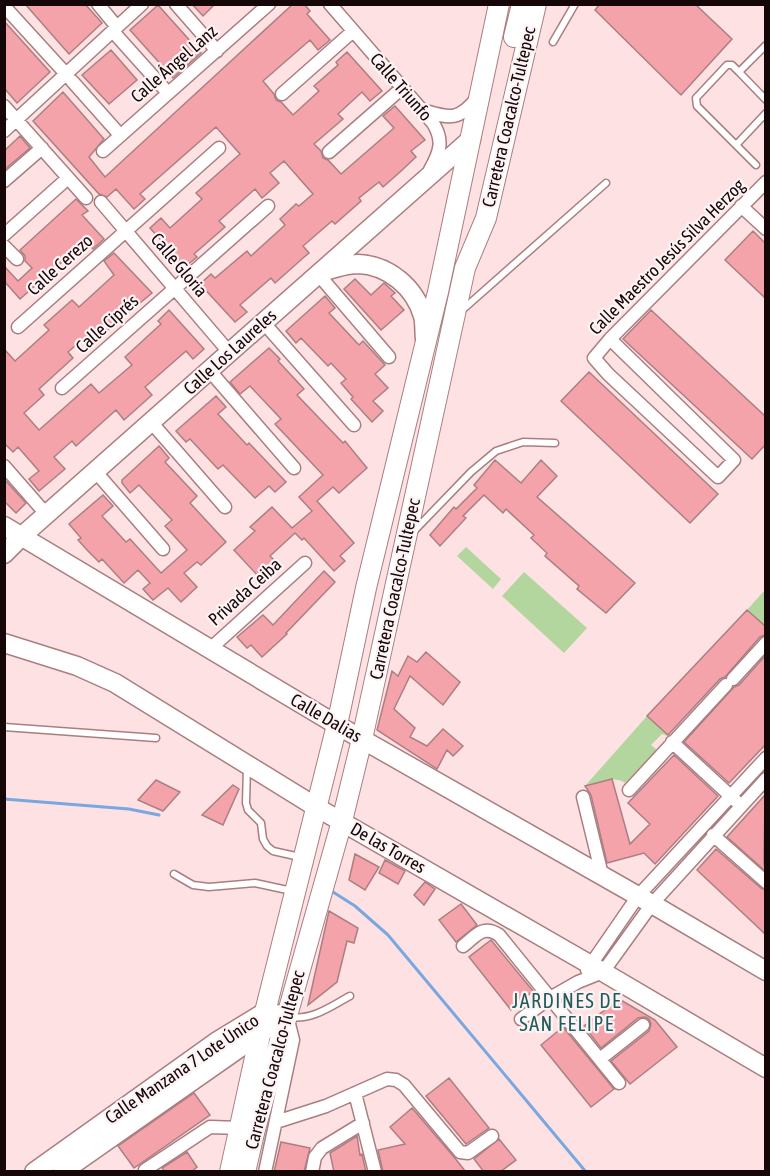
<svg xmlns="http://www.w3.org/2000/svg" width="770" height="1176" viewBox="0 0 770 1176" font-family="'Asap Condensed',sans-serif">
<rect width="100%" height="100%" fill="#fee1e2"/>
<path fill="#b3d69e" d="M466,547L501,579L493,589L457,556Z
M524,572L587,628L564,653L502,596Z
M765,590V626L747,610Z
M647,716L670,737L662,734L651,745L657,750L625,783C614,775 598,783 585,786Z"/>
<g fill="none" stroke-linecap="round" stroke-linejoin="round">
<path stroke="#79a7e0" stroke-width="3" d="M4,799L129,809L159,815
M333,892L355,906L388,935L586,1172"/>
</g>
<path fill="#f4a3aa" stroke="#ab7f82" stroke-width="1.5" d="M25,4H85L102,23L69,54Z
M192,4H215L203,16Z
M293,4H304L310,11L307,14L330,40L318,50L310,40L263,81L274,94L276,100L281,102L293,115L319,91L314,86L338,65L336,62L347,52L382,91L370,101L362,92L338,114L343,119L314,144L321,151L323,158L328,160L341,174L394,128L383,116L395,106L425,140L411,151L416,157L400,172L383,187L379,182L359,198L361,201L335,224L332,221L303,246L309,253L303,258L275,283L271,278L240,305L247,312L235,322L200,284L211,274L215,278L247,251L251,256L285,225L280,219L296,204L299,206L313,194L284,161L270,173L279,183L262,198L255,189L219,221L225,227L194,254L197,257L185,267L150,228L161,218L170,228L202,199L196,193L240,154L216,127L140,194L145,199L134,209L116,189L107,197L99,194L33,121L63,92L104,139L89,157L105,177Z
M600,4H695L732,39L681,95L595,10Z
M158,5L201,53L173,78L130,30Z
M4,21L50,72L17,103L4,88Z
M111,50L137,80L109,104L82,75Z
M20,136L30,148L4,170V151Z
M76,199L88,211L82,215L104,239L93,249L86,241L20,299L4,281V266L18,281L32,268L25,261V256L20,250Z
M753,231L765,243V298L725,260Z
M114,253L152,293L104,333L98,326L68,352L73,358L39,389L44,395L24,413L39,430L91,384L99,393L132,365L125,357L161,324L158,321L169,310L204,349L193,359L186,351L145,387L152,395L124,420L116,410L76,446L72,441L54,457L65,469L39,491L29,479L39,471L18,447L13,452L4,443V349L15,361L49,330L44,325L72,300L79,307L114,275L104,261Z
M355,279L371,295L384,283L395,293L391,296L404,310L381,330L344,289Z
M325,296L335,308L329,313L359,345L363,341L385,365L375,374L388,388L373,401L383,411L372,422L351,399L353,397L341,383L346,379L331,363L328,366L301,338L296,343L286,331Z
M651,310L765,416V445L752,459L623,339Z
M269,348L280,359L278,361L304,389L297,395L343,443L345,441L367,468L339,493L333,487L317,501L354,543L340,556L345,561L334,571L304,538L302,540L295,533L270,556L276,562L259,577L234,550L255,531L250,527L272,507L292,528L312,511L299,497L323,475L275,424L281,419L250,386L240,394L230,382Z
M589,372L718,494L690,523L561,401Z
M216,396L226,407L218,414L247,445L249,443L286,482L275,492L269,486L255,498L223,465L218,469L190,439L186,442L176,431Z
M159,446L169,458L165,462L197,496L190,503L226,542L201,565L197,562L184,573L197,587L181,602L168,588L153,600L143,589L150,583L138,570L124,583L102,559L99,562L88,551L78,540L81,538L69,524L103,495L113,506L102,516L126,542L130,539L161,573L187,550L165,526L172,520L139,485L130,493L122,483V480Z
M495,460L521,483L541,460L557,476L537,497L635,583L606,613L577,589L579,586L545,556L547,553L531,538L534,535L506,509L503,513L484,495L463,516L466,518L440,546L430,535L454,507L456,509L477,488L474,485Z
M4,479L26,503L16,513L4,501Z
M324,571L335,582L286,633L287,634L262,657L251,645L247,648L237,637L263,615L273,625Z
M747,610L765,626V635L760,637L725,677L720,679L668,735L647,716Z
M426,652L460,682L443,705L410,676L394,709L415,728L410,737L427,746L443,729L463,746L453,756L447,750L437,769L377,730L392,671L398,676L408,656L417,662Z
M765,656V745L729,783L684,742L734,687L739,685Z
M674,755L718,796L655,864L644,853L607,863L591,795L585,786L612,779L630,844L650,824L628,803Z
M156,780L180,792L163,811L138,800Z
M233,785L239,789L223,825L202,815Z
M765,795L764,862L765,871L727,837Z
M716,849L761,888L765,890V934L697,870Z
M355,854L379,867L365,890L349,880Z
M385,860L405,871L398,884L379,873Z
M425,882L435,889L424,905L414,895Z
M461,904L477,925L456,942L439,920Z
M329,911L358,928L354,943L347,941L337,982L308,1005Z
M491,940L533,991L511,1010L469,957Z
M619,999L655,1020L677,1047L630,1084L611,1061L649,1031L651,1024L649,1019L645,1017L638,1018L601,1048L584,1026Z
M563,1027L614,1089L591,1107L541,1045Z
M449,1078L489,1128L466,1144L426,1096Z
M194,1093L210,1115L134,1168L118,1146Z
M412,1108L454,1157L466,1172H383L378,1150L405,1144L390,1127Z
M357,1136L360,1155L362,1154L366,1172H334L330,1153Z
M499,1139L516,1160L500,1172H484L474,1159Z
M281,1142L310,1148L304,1172H274Z
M187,1152L197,1167L191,1172H165L162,1168Z"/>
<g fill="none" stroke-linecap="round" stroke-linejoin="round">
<g stroke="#aa7e81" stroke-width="9">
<path id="lane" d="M553,42L575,4
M766,45L739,72L766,100
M739,72L732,65H727L696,98L697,106L736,145L766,113
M736,145L756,165
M460,312L606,183
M413,532L471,472L496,451L523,442L555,443
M4,727L156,738
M247,767L246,803L248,810L261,823L263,839L267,846L273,851L300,857
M174,874L193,885L209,887L255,883L292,891
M291,1017C313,1020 331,1006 350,996"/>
</g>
<g stroke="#aa7e81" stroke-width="15">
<path id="street" d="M98,4L117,27
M176,4L217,51
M330,4L433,123C444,141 440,152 430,170
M4,6L67,75
M117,36L168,93
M72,81L120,135
M282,94L352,32
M4,106L86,198
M422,110C449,118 458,122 477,98
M4,131L142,4
M103,151L269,4
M329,152L402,88
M4,181L42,148
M101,202L229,352
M741,206L766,229
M4,235L68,178
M4,246L17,259
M318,274L389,357
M263,322L354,425
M18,327L219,148
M610,339L734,460L718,477L608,374L594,358L610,339L766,182
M209,370L294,468
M62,388L268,206
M151,422L225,507
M4,466L46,514
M95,471L163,549
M210,649L305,563
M733,679L766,643
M672,742L736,801
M629,790L726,685
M583,797L602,875
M713,835L766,882
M463,946C476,936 483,924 499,935L619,1083
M587,970L638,896L766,758
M521,1019L550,998L578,982L603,972L652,904L766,779
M600,1059L643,1025
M355,1093L375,1172
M276,1122L326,1106L387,1079L396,1080L404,1085L460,1152L468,1153L492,1136
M145,1170L210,1127L240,1128
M265,1172L293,1040L288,1020
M312,1172L315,1157L322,1148L363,1123"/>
</g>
<g stroke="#aa7e81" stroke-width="21">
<path id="secondary" d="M322,272C334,268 346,264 358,264C389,265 415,288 423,316C425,323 424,332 425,339
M4,526L337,725L652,904L766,971
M4,554L22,536L471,139
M4,643L77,666L115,683L316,807L603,972L766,1068
M34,1172L216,1042L265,1012L287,1016
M62,1172L268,1028"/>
</g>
<g stroke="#aa7e81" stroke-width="22">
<path id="primary" d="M514,37L522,4
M230,1172L265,1012L337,725L366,588L438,292L499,4
M245,1172L255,1129L342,821L362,739L465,268L486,218L536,4"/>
</g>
<use href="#lane" stroke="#fff" stroke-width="6"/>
<use href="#street" stroke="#fff" stroke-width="12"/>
<use href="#secondary" stroke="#fff" stroke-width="18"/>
<use href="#primary" stroke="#fff" stroke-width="20"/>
</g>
<g text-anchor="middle" stroke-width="4.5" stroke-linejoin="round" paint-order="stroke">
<g font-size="18" fill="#150708" stroke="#fdf3f4">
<text transform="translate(174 64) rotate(-41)" y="6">Calle Ángel Lanz</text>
<text transform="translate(401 87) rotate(49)" y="6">Calle Triunfo</text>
<text transform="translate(509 117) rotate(-77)" y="6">Carretera Coacalco-Tultepec</text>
<text transform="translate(667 257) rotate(-45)" y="6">Calle Maestro Jesús Silva Herzog</text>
<text transform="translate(60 265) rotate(-42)" y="6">Calle Cerezo</text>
<text transform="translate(179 265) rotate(50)" y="6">Calle Gloria</text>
<text transform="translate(107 324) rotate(-42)" y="6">Calle Ciprés</text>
<text transform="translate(230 352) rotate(-42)" y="6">Calle Los Laureles</text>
<text transform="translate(395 589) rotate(-78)" y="6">Carretera Coacalco-Tultepec</text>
<text transform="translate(245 592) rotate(-42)" y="6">Privada Ceiba</text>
<text transform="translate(326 718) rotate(30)" y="6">Calle Dalias</text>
<text transform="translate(388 848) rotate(30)" y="6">De las Torres</text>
<text transform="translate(275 1060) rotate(-75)" y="6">Carretera Coacalco-Tultepec</text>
<text transform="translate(182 1069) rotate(-34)" y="6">Calle Manzana 7 Lote Único</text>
</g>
<g font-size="20" letter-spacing="1.5" fill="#215b5a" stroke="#fdf3f4">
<text x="567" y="1008">JARDINES DE<tspan x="567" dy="23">SAN FELIPE</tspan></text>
</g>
</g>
<rect width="770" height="1176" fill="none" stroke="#150708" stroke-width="12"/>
</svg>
